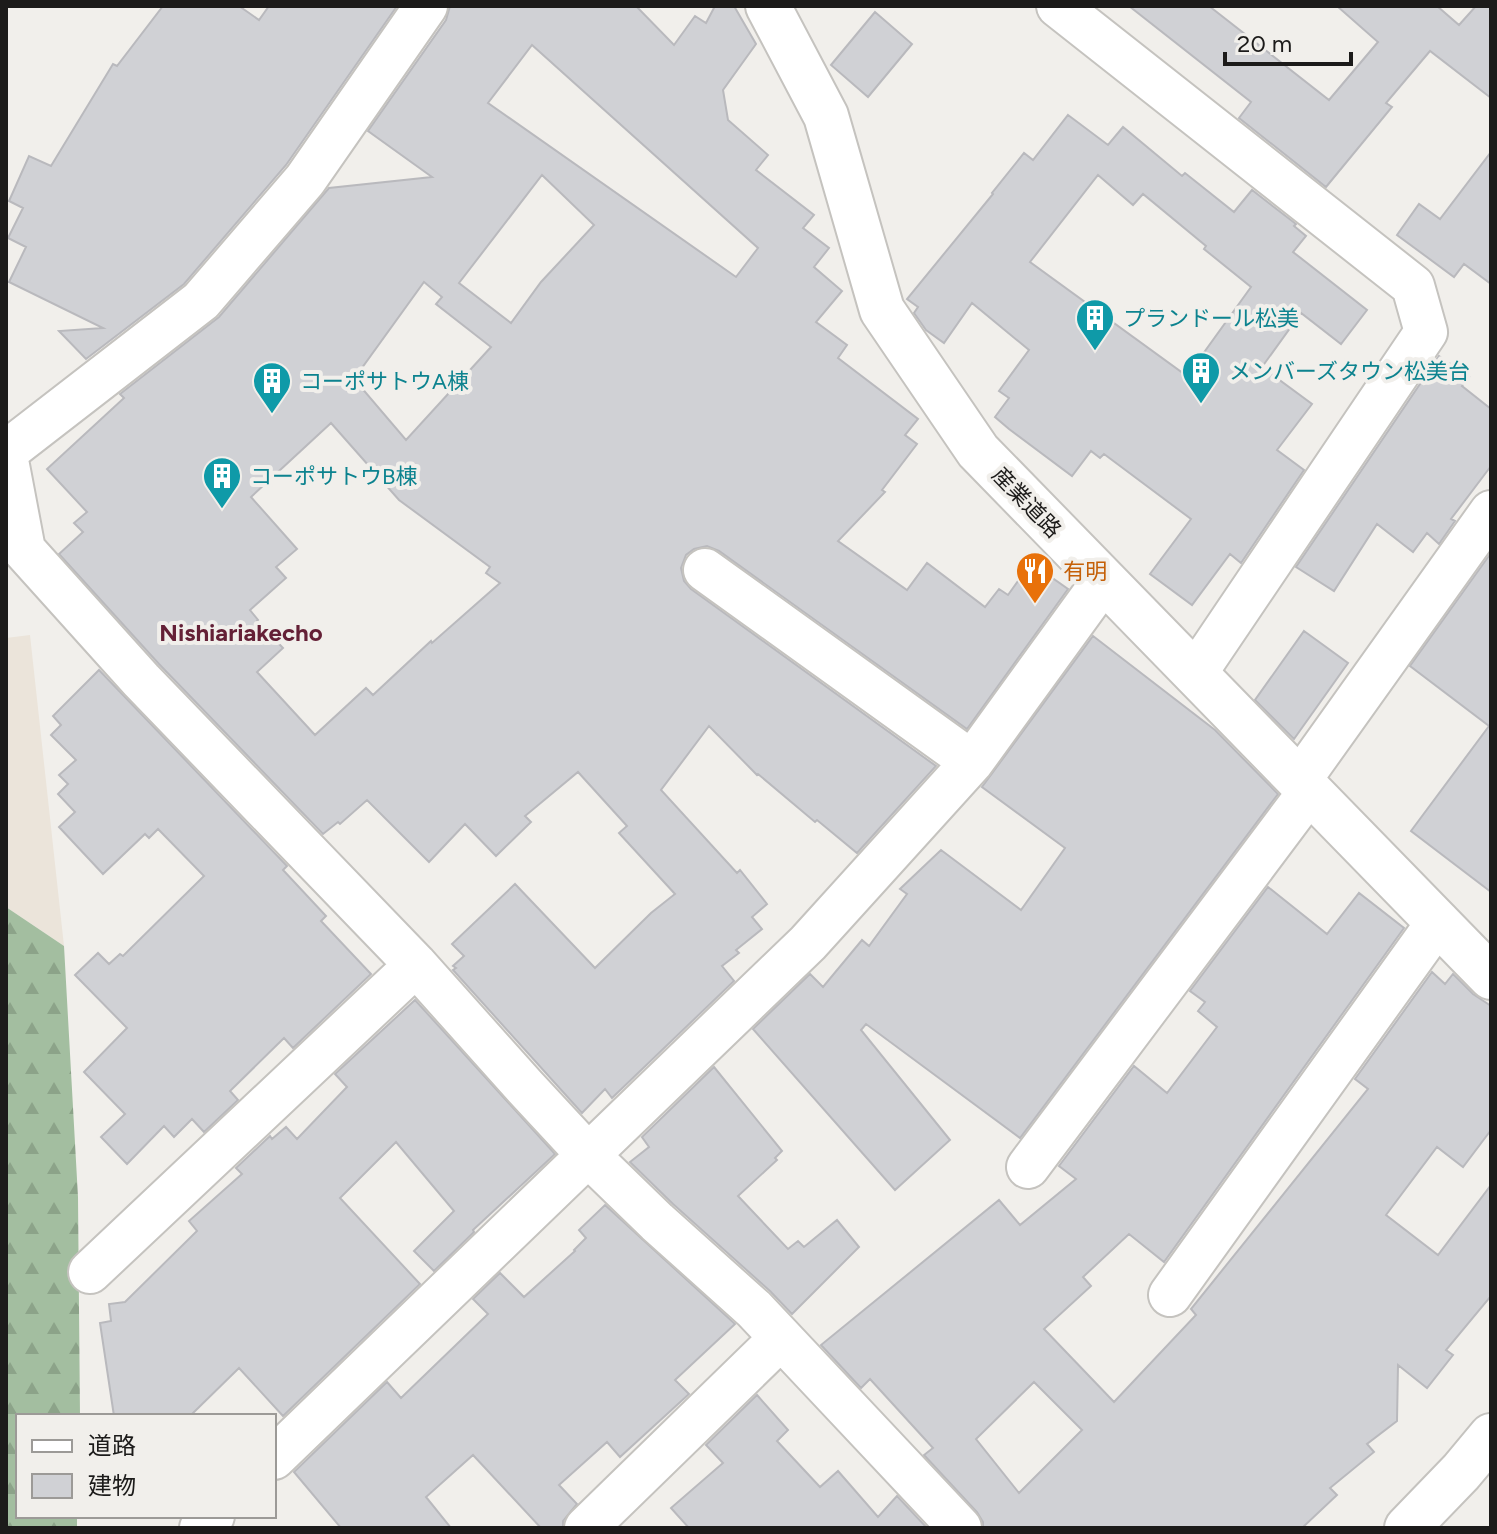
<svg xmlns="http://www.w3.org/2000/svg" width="1497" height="1534" viewBox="0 0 1497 1534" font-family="Figtree,'Noto Sans JP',sans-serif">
<defs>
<pattern id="forest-firs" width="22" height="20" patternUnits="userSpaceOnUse" patternTransform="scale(2)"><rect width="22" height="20" fill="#a3bea0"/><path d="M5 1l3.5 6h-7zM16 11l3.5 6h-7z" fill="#8ca389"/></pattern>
</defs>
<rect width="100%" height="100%" fill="#f1efeb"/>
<path fill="#ebe4da" d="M30,635L64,946L6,907V638Z"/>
<path fill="url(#forest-firs)" d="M6,907L64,946L78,1197L80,1416H18V1516H77V1528H6Z"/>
<path fill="#d0d1d5" stroke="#b9b9bd" stroke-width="2" fill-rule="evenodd" d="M163,6H239L259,20L269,6H397L286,165L184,284L86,359L59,331L103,328L9,282L26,247L8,238L23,208L9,201L29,156L51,166L113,64L117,66Z
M450,6H636L674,45L695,16L706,23L715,6H734L756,44L723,90L728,120L768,155L756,170L814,215L803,228L829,248L814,267L842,291L816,322L847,345L838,358L918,419L905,435L917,444L882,490L885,492L838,541L907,590L927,563L985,607L999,589L1008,595L1031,563L1068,589L967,729L719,551L707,546L694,549L686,555L681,568L684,581L691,589L936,766L857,853L817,820L815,822L758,774L757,775L709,726L661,790L737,873L740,870L767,904L752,917L762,929L736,950L739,953L722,966L734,981L612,1098L605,1089L582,1113L453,970L456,968L453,966L464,956L452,944L515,884L595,968L651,913L675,894L619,833L627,826L578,772L525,816L531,822L496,856L465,824L429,862L367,800L340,824L338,822L323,834L159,664L59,554L83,532L74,523L87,512L47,469L124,398L120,394L219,317L329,188L432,177L368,131L446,20ZM532,45L758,248L736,277L488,103ZM542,175L594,225L541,282L511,323L459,283ZM424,282L442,297L436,304L491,347L406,440L354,379ZM331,423L399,500L490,567L486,573L500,583L432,643L431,641L373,695L366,688L315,735L257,672L283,648L257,621L258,620L250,610L286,578L276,567L297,549L251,497Z
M1129,6H1209L1329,100L1378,42L1337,6H1437L1459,25L1476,6H1491V98L1430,51L1386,103L1392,107L1326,187L1239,118L1251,102Z
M875,12L912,44L868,97L831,65Z
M1068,115L1108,145L1123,127L1182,176L1185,173L1234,212L1252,190L1296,224L1294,226L1306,236L1293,252L1367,310L1341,344L1301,313L1262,367L1312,404L1277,450L1304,470L1241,563L1230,554L1192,605L1150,574L1191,519L1104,454L1100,458L1091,451L1072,476L1009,429L995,417L1009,398L999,391L1029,350L972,303L944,343L926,330L914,313L918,307L907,299L993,194L992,193L1024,153L1033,160ZM1098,175L1133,205L1143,194L1206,246L1204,249L1251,287L1187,376L1030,262Z
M1491,152V284L1464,264L1454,277L1397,235L1419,204L1440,219Z
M1439,356L1469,377L1462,386L1491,409V466L1451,519L1455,521L1439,544L1427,533L1413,552L1377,524L1334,591L1296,567Z
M1491,553V892L1411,831L1489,726L1410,666Z
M1304,631L1348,663L1294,739L1255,700Z
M1093,636L1215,730L1278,794L1020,1138L866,1024L861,1030L950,1140L895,1190L753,1029L810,974L823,987L862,940L869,946L907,894L900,889L941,850L1021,910L1065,848L982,787Z
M99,670L287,866L283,870L326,916L321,921L371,974L293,1048L284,1038L230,1091L238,1100L204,1132L192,1119L174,1137L164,1126L127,1164L101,1137L125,1114L84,1072L127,1028L75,975L98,953L109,964L120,954L123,956L204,876L158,829L149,838L145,834L103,874L59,827L75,812L58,794L68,784L59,775L76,760L51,735L61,725L53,716Z
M1268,887L1327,934L1359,893L1404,928L1164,1262L1129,1234L1083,1277L1091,1286L1044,1329L1114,1402L1196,1315L1191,1309L1368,1089L1355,1079L1432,972L1445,984L1453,974L1473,994L1491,1006V1130L1463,1167L1437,1147L1386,1215L1438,1255L1491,1185V1296L1446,1350L1453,1355L1427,1388L1398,1365L1397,1421L1367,1444L1374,1452L1330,1488L1337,1495L1302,1528H983V1522L977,1512L924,1455L933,1448L870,1379L861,1388L821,1345L999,1200L1020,1225L1076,1179L1059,1166L1134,1066L1167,1093L1217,1027L1198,1011L1205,1002L1190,991ZM1034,1382L1082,1430L1019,1493L976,1439Z
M415,1000L555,1154L473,1230L474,1232L434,1271L414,1251L454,1211L396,1142L340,1198L420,1284L283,1416L239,1368L190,1416H114L100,1323L111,1321L109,1304L125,1302L197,1231L189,1221L242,1174L236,1168L270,1136L272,1139L286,1127L297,1139L347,1087L335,1074Z
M714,1067L782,1151L775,1158L777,1160L738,1196L788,1249L798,1241L804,1247L837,1220L859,1247L792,1314L770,1291L673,1204L630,1162L649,1147L642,1137Z
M605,1205L735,1324L675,1380L689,1394L620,1457L607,1442L559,1485L577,1504L563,1521V1528H541L473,1455L426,1497L451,1528H341L294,1472L387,1382L401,1398L488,1314L473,1299L500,1273L524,1297L575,1251L574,1250L586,1238L579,1230Z
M757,1395L788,1430L777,1441L820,1487L838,1471L878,1517L897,1496L927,1528H689L671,1508L723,1463L706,1445Z"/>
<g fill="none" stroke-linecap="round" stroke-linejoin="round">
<g stroke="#c5c3bf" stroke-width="46">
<path id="minor" d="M1058,6L1413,286L1426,332L1195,674
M6,452L201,301L305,180L426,6
M6,455L24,550L141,680L416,965L525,1087L589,1156L657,1222L754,1309L960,1528
M705,570L972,762
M1299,781L1491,512
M1028,1167L1310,791
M90,1272L416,965
M1170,1295L1438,922
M274,1458L808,943L972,762L1104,580
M201,1528L213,1516
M586,1528L781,1338"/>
</g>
<g stroke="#c5c3bf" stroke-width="48">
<path id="tertiary" d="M768,6L826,116L882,310L978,451L1491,977
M1407,1528L1461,1472L1491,1436"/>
</g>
<use href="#minor" stroke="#fff" stroke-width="42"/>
<use href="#tertiary" stroke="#fff" stroke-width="44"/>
</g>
<defs>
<g id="building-pin" transform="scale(2)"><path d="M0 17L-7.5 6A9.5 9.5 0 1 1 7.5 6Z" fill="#0f9aa8" stroke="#f1efeb"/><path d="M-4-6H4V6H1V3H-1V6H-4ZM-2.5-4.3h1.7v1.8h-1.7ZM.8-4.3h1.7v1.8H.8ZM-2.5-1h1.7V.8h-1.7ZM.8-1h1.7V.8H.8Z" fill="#fff"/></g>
<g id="restaurant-pin" transform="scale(2)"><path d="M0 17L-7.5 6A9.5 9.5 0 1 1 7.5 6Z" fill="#e8710a" stroke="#f1efeb"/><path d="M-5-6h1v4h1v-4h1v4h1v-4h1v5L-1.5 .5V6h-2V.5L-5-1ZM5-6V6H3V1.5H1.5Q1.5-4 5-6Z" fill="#fff"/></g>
</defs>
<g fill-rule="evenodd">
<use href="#building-pin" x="1095" y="318"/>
<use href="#building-pin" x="1201" y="371"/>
<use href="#building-pin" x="272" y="381"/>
<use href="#building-pin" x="222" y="476"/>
<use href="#restaurant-pin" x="1035" y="571"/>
</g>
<g text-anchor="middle" stroke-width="8" stroke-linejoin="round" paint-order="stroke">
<g font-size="22" fill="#0d838f" stroke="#f1efeb" text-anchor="start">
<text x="1123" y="326">プランドール松美</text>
<text x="1229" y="379">メンバーズタウン松美台</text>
<text x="300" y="389">コーポサトウA棟</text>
<text x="250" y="484">コーポサトウB棟</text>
</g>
<g font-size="22" fill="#1c1b1a" stroke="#f1efeb">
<text transform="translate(1027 502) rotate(46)" y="8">産業道路</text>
</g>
<g font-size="22" fill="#c56008" stroke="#f1efeb" text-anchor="start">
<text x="1063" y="579">有明</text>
</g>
<g font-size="24" font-weight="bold" fill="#642036" stroke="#f1efeb">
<text x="241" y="641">Nishiariakecho</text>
</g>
</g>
<rect width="1497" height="1534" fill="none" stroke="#1c1b1a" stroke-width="16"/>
<rect x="16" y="1414" width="260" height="104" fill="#f1efeb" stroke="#9c9a97" stroke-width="2"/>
<rect x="32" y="1440" width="40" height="12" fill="#ffffff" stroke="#9c9a97" stroke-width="2"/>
<text x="88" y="1454" font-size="24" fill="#1c1b1a">道路</text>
<rect x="32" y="1474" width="40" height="24" fill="#d0d1d5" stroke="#9c9a97" stroke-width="2"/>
<text x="88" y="1494" font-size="24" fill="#1c1b1a">建物</text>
<path d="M1225 52v12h126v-12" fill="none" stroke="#1c1b1a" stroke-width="4"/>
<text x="1237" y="52" font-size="24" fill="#1c1b1a" stroke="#f1efeb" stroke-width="6" paint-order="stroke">20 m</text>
</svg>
